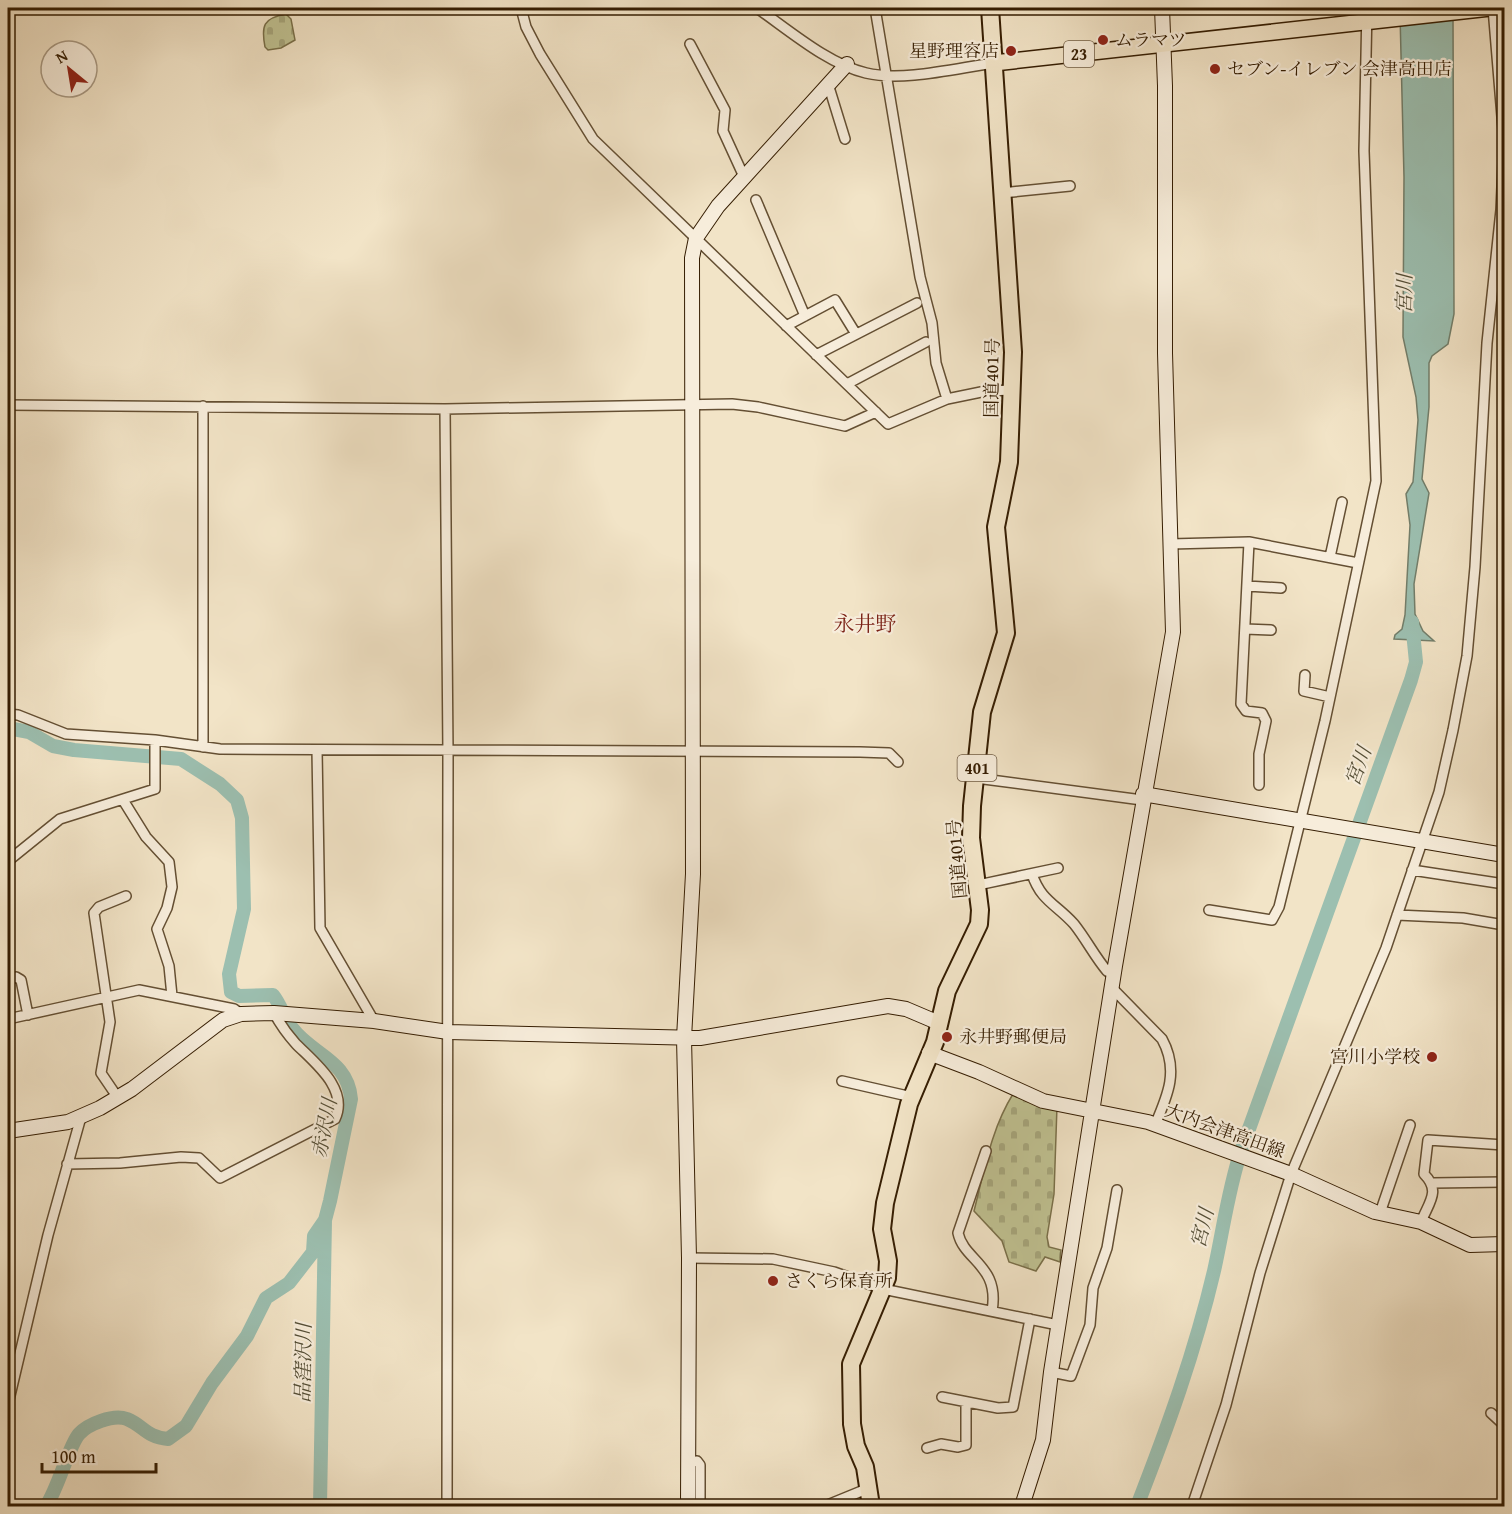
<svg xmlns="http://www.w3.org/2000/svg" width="1512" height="1514" viewBox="0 0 1512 1514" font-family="'Gentium Book Plus','Noto Serif JP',serif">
<defs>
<pattern id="cemetery-stones" width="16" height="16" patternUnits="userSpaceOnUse" patternTransform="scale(1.5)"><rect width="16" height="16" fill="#c0c292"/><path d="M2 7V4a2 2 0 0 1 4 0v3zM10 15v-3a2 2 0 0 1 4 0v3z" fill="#a6a67c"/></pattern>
</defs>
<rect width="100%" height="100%" fill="#f2e4c7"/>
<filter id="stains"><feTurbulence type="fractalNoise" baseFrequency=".00333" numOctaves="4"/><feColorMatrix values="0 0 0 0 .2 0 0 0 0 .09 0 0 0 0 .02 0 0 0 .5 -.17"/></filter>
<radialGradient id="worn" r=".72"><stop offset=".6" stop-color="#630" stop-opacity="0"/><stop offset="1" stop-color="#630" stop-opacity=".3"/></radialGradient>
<path fill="url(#cemetery-stones)" stroke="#7a704a" stroke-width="1.5" d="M286,14L291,19L295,40L281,48L268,50L265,47C261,26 263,18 286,14Z
M1013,1094L1057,1106L1054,1194L1047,1237L1049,1247L1061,1250L1060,1262L1045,1257L1036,1271L1009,1262L1002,1241L974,1211C984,1172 991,1129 1013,1094Z"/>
<path fill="#9cbfb0" stroke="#737e6a" stroke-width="1.5" d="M1404,8H1440L1453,17L1454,314L1448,344L1432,356L1429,363V407L1422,479L1429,493L1414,584L1415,614L1423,631L1434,641L1394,639L1395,635L1402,629L1405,615L1410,525L1406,494L1413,482L1418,420L1416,397L1403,337L1404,177L1400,14Z"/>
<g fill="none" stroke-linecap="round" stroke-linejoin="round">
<path stroke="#9cbfb0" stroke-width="14" d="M8,728L29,732L53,746L74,750L181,759L220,784L237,800L242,818L244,909L229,974L231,992L239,996L273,995C281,1005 284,1018 292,1028C312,1055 348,1060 351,1099L330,1201L325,1220L314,1236L313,1252L289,1283L266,1298L247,1336L212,1383L186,1426L168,1439C146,1437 144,1426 127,1419C113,1414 88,1424 79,1434C69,1445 58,1489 46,1506
M320,1506L325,1220
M1137,1506C1167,1429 1195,1352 1214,1271C1223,1231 1228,1190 1241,1151L1411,680L1416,662L1412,622"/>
<g stroke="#644f33" stroke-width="12">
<path id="street" d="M521,8L526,27L540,54L593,139L888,424L947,399L986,391L1013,390
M757,8C790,31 828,64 866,73C903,82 957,68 994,63
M875,8L920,277L932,323L936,363L947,399
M690,44L725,110L723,131L745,179
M829,87L845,139
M1002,193L1070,186
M756,200L805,316
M786,326L835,300L856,334
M816,355L917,303
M847,384L926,342
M8,405L445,409L732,404L758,407L845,426L876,412
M445,409L448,752L447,1506
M1249,542L1241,704L1246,711L1262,713L1266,721L1259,754V785
M1170,544L1249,542L1358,563
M1330,557L1342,502
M1247,586L1281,588
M1245,629L1271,630
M1305,675L1304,691L1330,697
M8,714L18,715L66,734L155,740L220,749L860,752L889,753L898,762
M203,747V406
M317,750L320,928L374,1021
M976,778L1142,800
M123,800L146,837L169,862L172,887L167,908L157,929L169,966L172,996
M8,861L60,819L155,789V740
M1412,870L1504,884
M1032,874C1041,901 1056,904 1074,924C1086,939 1095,957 1107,971L1115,966
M978,885L1058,868
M1209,910L1272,920L1279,907L1325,721L1376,481L1364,151L1367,8
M1397,915L1463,918L1504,925
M8,979L16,977L21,980L28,1015
M1112,988L1162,1039C1179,1070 1168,1095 1155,1125
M8,1019L139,990L234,1009L241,1014
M842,1081L912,1097
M118,1098L101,1073L110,1022L94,913L99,907L126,896
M986,1151L958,1233C964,1261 1000,1265 992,1311
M67,1164L120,1163L181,1157L199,1158L220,1178L335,1119C349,1089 315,1063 296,1044C287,1034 280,1024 274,1013
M1433,1183L1504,1182
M1380,1213L1410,1125
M1421,1222C1429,1202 1441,1191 1424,1174L1428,1140L1504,1145
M689,1258L773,1259L834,1272L883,1289L1058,1325
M1051,1372L1071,1376L1090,1325L1093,1288L1107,1248L1117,1190
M942,1397L998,1408L1013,1407L1030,1319
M8,1404L48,1235L81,1117
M1491,1413L1504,1425
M927,1448L941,1444L958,1447L966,1445V1402
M688,1462L697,1461L700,1465V1506
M825,1506L869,1488
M1192,1506L1226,1405L1260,1273L1291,1174L1386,948L1439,792L1453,730L1467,656L1475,567L1487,343L1501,210L1504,141L1493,8"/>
</g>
<g stroke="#351d02" stroke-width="16">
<path id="secondary" d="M1143,794L1504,855
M929,1053L979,1072L1043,1101L1148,1122L1291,1174L1375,1212L1421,1222L1470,1245L1504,1244
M8,1131L68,1122L100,1108L132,1089L223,1020L241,1014L274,1013L374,1021L448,1032L700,1038L888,1006L906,1009L939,1023
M688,1506L689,1258L684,1038L693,874L692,258L696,238L718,206L847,64
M1022,1506L1043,1440L1051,1372L1115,966L1173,632L1165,353V86L1162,8"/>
</g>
<g stroke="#351d02" stroke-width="18">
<path id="primary" d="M994,63L1490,8"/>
</g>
<g stroke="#351d02" stroke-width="20">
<path id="highway" d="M871,1506L865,1467L856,1446L852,1424L851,1364L887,1278L888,1261L882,1229L885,1203L909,1104L935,1042L947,991L979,924L980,910L971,838L972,806L982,712L1006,633L996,527L1009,462L1013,352L990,8"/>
</g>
<use href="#street" stroke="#f7eddb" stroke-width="9"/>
<use href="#secondary" stroke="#f7eddb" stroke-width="14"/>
<use href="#primary" stroke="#f2e4c7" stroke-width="15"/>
<use href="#highway" stroke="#f2e4c7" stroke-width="16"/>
</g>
<g fill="#8f2418" stroke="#f7eddb" stroke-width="2">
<circle cx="1103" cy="40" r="6"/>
<circle cx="1011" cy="51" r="6"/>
<circle cx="1215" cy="69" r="6"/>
<circle cx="947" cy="1037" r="6"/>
<circle cx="1432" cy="1057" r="6"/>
<circle cx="773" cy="1281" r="6"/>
</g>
<g text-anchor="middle" stroke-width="4.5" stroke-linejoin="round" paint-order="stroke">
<g fill="#f7eddb" stroke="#6f5b43" stroke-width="1.5">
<rect x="1064" y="41" width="30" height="26" rx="4.5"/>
<rect x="957.5" y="755" width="39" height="26" rx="4.5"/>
</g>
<g font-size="16" font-weight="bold" fill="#351d02">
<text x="1079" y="60">23</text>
<text x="977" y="774">401</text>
</g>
<g font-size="18" fill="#351d02" stroke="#f7eddb" text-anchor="start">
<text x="1115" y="46">ムラマツ</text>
<text x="999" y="57" text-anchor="end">星野理容店</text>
<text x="1227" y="75">セブン-イレブン 会津高田店</text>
<text x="959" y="1043">永井野郵便局</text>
<text x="1420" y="1063" text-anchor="end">宮川小学校</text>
<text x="785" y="1287">さくら保育所</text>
</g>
<g font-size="18" fill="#351d02" stroke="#f7eddb">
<text transform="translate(992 378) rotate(-89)" y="6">国道401号</text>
<text transform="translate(957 859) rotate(-95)" y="6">国道401号</text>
<text transform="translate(1225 1131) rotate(20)" y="6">大内会津高田線</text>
</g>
<g font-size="20" font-style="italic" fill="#544e36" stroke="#f7eddb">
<text transform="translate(1404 294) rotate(-89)" y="7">宮川</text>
<text transform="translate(1358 766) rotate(-70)" y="7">宮川</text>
<text transform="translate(324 1128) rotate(-79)" y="7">赤沢川</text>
<text transform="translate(1202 1228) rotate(-76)" y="7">宮川</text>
<text transform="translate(303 1363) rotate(-89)" y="7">品窪沢川</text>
</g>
<g font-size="21" fill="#7a1f14" stroke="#f7eddb">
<text x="865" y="631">永井野</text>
</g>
</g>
<rect width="1512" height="1514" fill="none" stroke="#f2e4c7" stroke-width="30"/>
<rect x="9" y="9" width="1494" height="1496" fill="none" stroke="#351d02" stroke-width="3"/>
<rect x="15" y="15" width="1482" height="1484" fill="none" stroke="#351d02" stroke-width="1.5"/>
<g transform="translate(69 69) rotate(330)"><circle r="28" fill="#f7eddb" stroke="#a99a84" stroke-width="1.5"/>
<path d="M0-4.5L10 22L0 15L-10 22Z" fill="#8f2418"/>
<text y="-9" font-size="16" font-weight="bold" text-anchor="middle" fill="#351d02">N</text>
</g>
<path d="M42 1463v9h114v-9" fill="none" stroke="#351d02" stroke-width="3"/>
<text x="51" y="1463" font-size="18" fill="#351d02" stroke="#f7eddb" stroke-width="4.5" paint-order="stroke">100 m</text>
<rect width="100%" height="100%" filter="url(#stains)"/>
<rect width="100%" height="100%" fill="url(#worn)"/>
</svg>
